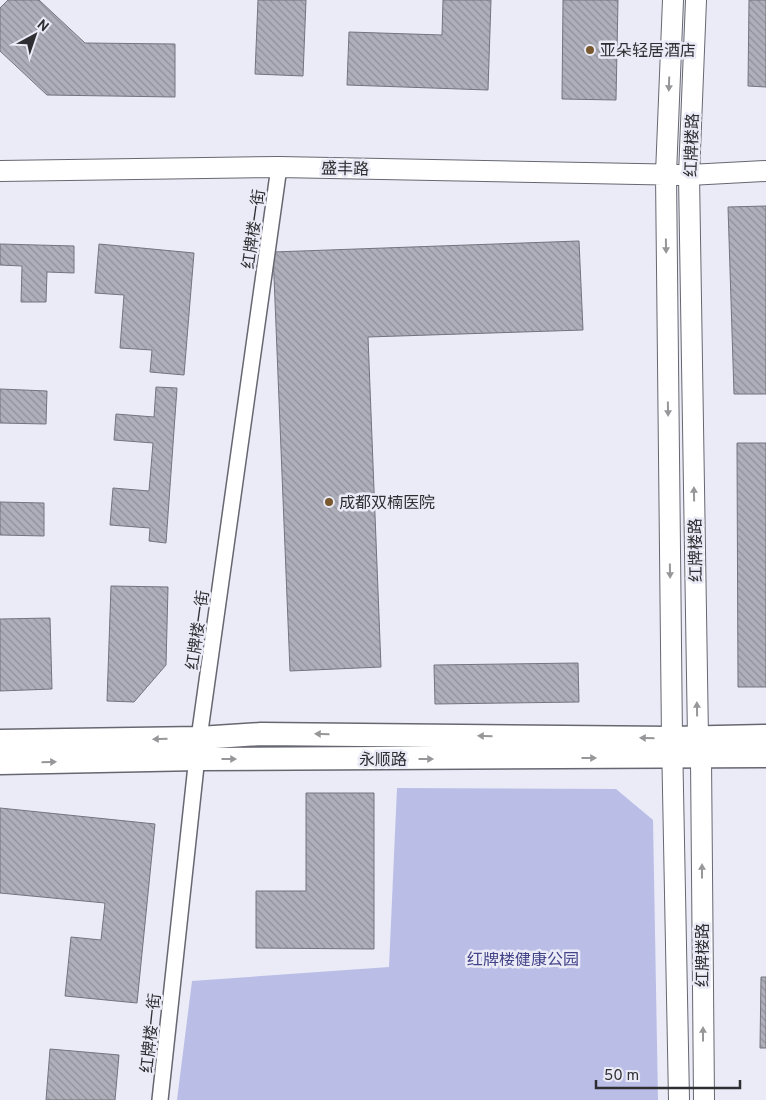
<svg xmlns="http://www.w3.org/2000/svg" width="766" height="1100" viewBox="0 0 766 1100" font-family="Overpass,'Noto Sans SC',sans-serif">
<defs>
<pattern id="building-back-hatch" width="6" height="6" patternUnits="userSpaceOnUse" patternTransform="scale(1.25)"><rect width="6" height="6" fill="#aeafba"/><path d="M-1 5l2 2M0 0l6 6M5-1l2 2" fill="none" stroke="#8e8f98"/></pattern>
</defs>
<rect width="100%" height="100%" fill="#eaebf6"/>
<path fill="#babee7" d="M397,788L616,789L653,820L658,1100H177L192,981L389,967Z"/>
<path fill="url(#building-back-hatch)" stroke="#73747e" d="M8,0H39L85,43L175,44V97L47,95L0,51V8Z
M258,0H306L303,76L255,74Z
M443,0H491L488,90L347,85L349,32L442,35Z
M563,0H618L616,100L562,99Z
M749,0H766V87L748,86Z
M766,206V394H734L728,207Z
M579,241L583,330L368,337L381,667L290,671L273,252Z
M0,244L74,246V273L47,272L46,302H21L22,266L0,265Z
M99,244L194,253L184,375L150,372L152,350L120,348L124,295L95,293Z
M156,387L177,388L166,543L149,541L150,528L110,525L113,488L149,491L153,443L114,440L116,414L154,417Z
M0,389L47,391L46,424L0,423Z
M737,443H766V687H738Z
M0,502L44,503V536L0,535Z
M111,586L168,587L166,665L134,702L107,701Z
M50,618L52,689L0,691V619Z
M578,663L579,702L435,704L434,665Z
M306,793H374V949L256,948V891H306Z
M0,808L155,824L137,1003L65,996L71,937L101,940L105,903L0,893Z
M761,977H766V1048H760Z
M50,1049L119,1055L115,1100H46Z"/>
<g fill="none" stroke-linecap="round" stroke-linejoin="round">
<g stroke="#666771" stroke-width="18">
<path id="minor" d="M160,1100L199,738L279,167"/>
</g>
<g stroke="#666771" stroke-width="22">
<path id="tertiary" d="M673,0L666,174L672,738L679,1100
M696,0L689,175L698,738L701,758L704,1100
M0,171L279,167L689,175L766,171"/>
</g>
<g stroke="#666771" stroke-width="25">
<path id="secondary" d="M0,741L199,738L261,734L672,738L766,736
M0,763L199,759L766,756"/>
</g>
<use href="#minor" stroke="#fff" stroke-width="15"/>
<use href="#tertiary" stroke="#fff" stroke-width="20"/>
<use href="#secondary" stroke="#fff" stroke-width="22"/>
</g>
<defs><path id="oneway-solid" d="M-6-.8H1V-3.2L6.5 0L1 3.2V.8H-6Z" transform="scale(1.25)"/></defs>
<g fill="#979799">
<use href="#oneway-solid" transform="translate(669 84) rotate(92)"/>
<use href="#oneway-solid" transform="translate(666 246) rotate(89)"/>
<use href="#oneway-solid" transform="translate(668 409) rotate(89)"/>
<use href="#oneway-solid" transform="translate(694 494) rotate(-91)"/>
<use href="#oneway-solid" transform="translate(670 571) rotate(89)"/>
<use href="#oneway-solid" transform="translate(697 709) rotate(-91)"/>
<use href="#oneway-solid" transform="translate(322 734) rotate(-179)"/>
<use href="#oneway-solid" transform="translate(485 736) rotate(-179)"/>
<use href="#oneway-solid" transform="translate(647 738) rotate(-179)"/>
<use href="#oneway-solid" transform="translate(160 739) rotate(179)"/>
<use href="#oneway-solid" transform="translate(589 758)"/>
<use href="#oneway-solid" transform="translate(229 759)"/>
<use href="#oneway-solid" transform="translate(426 759)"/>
<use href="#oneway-solid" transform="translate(49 762) rotate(-1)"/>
<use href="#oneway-solid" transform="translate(702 871) rotate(-90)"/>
<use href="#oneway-solid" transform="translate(703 1034) rotate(-90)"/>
</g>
<g fill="#79582e" stroke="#eaebf6" stroke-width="2">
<circle cx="590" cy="50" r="5"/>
<circle cx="329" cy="502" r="5"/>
</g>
<g text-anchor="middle" stroke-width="5" stroke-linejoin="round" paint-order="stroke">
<g font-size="16" fill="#2f2f33" stroke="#eaebf6" text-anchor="start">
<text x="600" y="56">亚朵轻居酒店</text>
<text x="339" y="508">成都双楠医院</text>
</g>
<g font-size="16" fill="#2f2f33" stroke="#eaebf6">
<text transform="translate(691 145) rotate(-88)" y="6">红牌楼路</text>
<text transform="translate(345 168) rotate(1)" y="6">盛丰路</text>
<text transform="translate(253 229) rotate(-82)" y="6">红牌楼一街</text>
<text transform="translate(695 550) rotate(-91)" y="6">红牌楼路</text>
<text transform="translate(197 630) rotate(-82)" y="6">红牌楼一街</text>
<text x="383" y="765">永顺路</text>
<text transform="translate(702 955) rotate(-90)" y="6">红牌楼路</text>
<text transform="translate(150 1033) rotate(-84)" y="6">红牌楼一街</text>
</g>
<g font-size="16" fill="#434389" stroke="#eaebf6">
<text x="523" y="965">红牌楼健康公园</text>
</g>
</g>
<g transform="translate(35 35) rotate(40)" stroke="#eaebf6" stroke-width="4" paint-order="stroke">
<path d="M0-4L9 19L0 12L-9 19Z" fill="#2f2f33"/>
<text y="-8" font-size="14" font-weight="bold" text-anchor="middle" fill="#2f2f33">N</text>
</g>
<path d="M596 1080v8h144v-8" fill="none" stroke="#2f2f33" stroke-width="2.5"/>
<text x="604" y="1080" font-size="15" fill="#2f2f33" stroke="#eaebf6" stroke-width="4" paint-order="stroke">50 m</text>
</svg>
